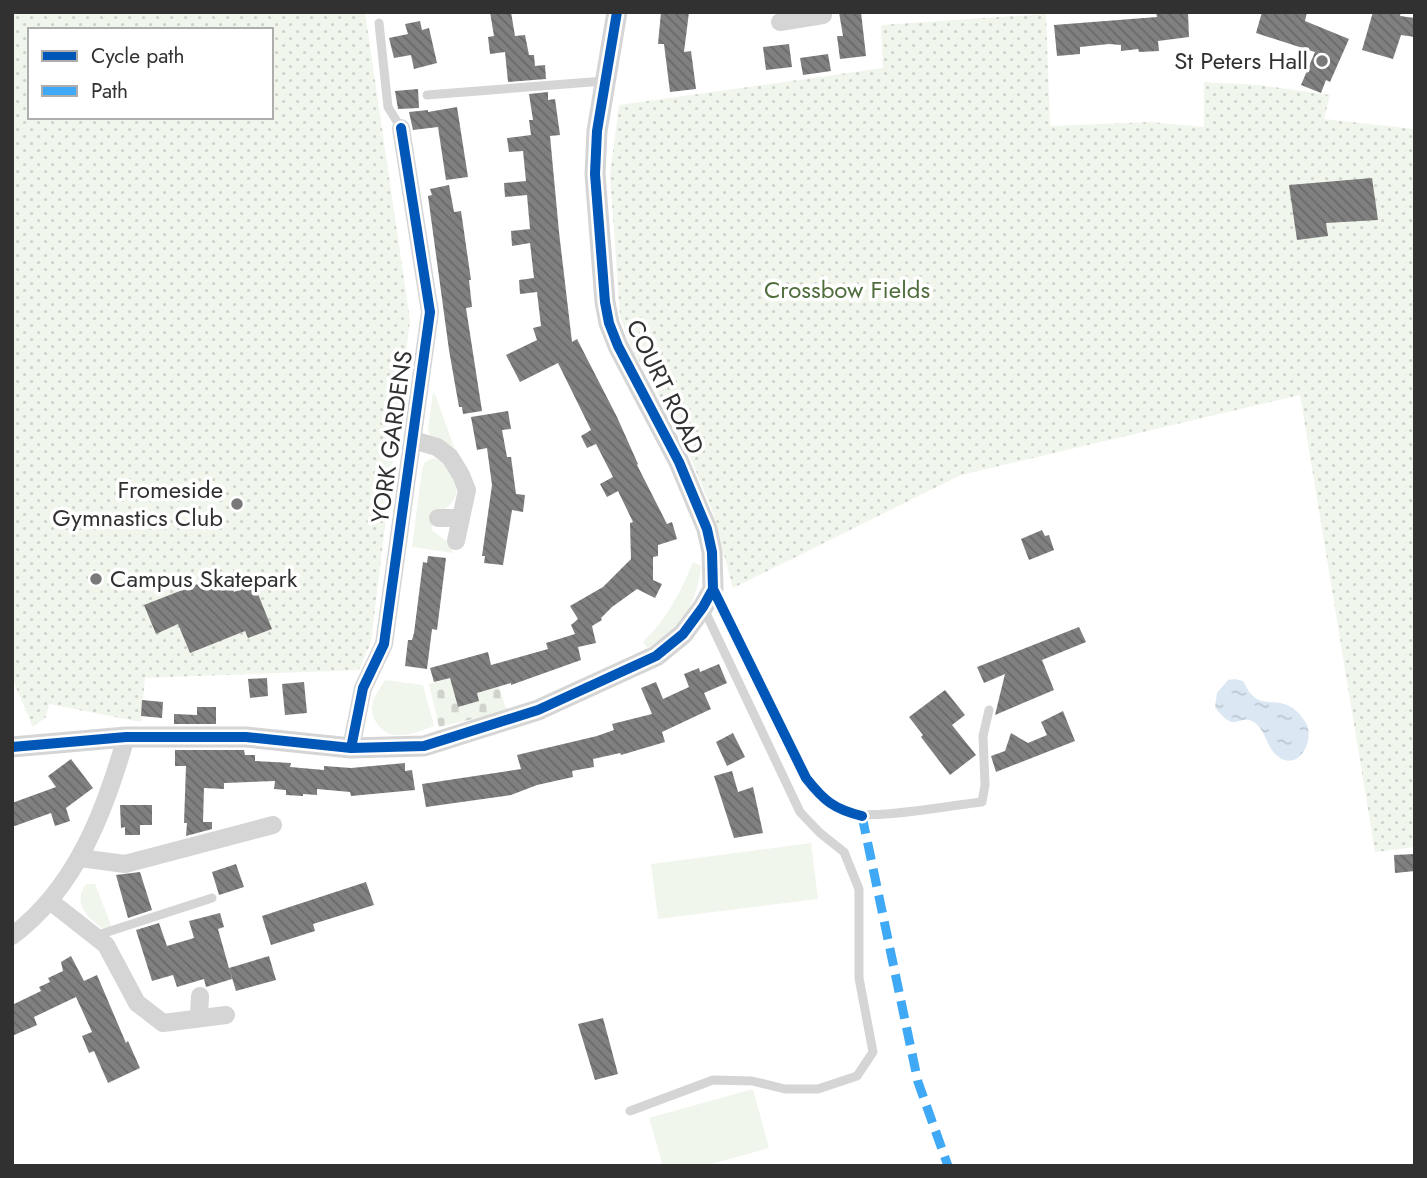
<svg xmlns="http://www.w3.org/2000/svg" width="1427" height="1178" viewBox="0 0 1427 1178" font-family="Jost,sans-serif">
<defs>
<pattern id="cemetery-stones" width="16" height="16" patternUnits="userSpaceOnUse" patternTransform="scale(1.75)"><rect width="16" height="16" fill="#f1f6ed"/><path d="M2 7V4a2 2 0 0 1 4 0v3zM10 15v-3a2 2 0 0 1 4 0v3z" fill="#cfd3cc"/></pattern>
<pattern id="park-dots" width="8" height="8" patternUnits="userSpaceOnUse" patternTransform="scale(1.75)"><rect width="8" height="8" fill="#f1f6ed"/><path d="M2 2h.1M6 6h.1" fill="none" stroke="#cfd3cc" stroke-width="1.8" stroke-linecap="round"/></pattern>
<pattern id="water-ripples" width="26" height="14" patternUnits="userSpaceOnUse" patternTransform="scale(1.75)"><rect width="26" height="14" fill="#dbe7f3"/><path d="M2 4q2-2 4 0t4 0M15 11q2-2 4 0t4 0" fill="none" stroke="#bcc7d1"/></pattern>
<pattern id="building-back-hatch" width="6" height="6" patternUnits="userSpaceOnUse" patternTransform="scale(1.75)"><rect width="6" height="6" fill="#808080"/><path d="M-1 5l2 2M0 0l6 6M5-1l2 2" fill="none" stroke="#696969"/></pattern>
</defs>
<rect width="100%" height="100%" fill="#fff"/>
<path fill="#f1f6ed" d="M433,392L435,394L455,450L430,436L428,429Z
M433,458C462,465 468,506 433,514L432,530L450,544L453,553L412,547L422,469L425,462Z
M693,562L701,566C697,605 681,629 647,648L643,642C667,618 681,592 693,562Z
M385,680L423,685L434,726C423,730 409,736 397,735C389,735 383,731 378,725C365,709 376,694 385,680Z
M811,843L818,899L658,919L651,864Z
M86,884H95L111,925L105,931C89,918 71,905 86,884Z
M753,1089L769,1148L704,1166H663L649,1118Z"/>
<path fill="url(#cemetery-stones)" d="M492,667L507,711L439,727L429,684L450,678L458,707L479,701L471,673Z"/>
<path fill="url(#park-dots)" fill-rule="evenodd" d="M12,12H365L410,320L371,642L359,670L145,678L141,722L49,704L46,717L33,727L12,678ZM30,30H271V117H30Z
M1046,14L1050,126L1150,122L1204,127V82L1259,85L1330,95L1324,119L1415,129V847L1375,852L1300,395L961,475L733,588L712,510L681,435L631,347L620,316L610,175L619,105L883,68L881,25Z"/>
<path fill="url(#water-ripples)" d="M1235,679L1243,681C1246,685 1248,692 1252,695C1265,710 1287,691 1306,723C1315,739 1300,770 1280,758C1266,749 1267,732 1255,723C1239,711 1237,737 1215,707L1217,693L1228,680Z"/>
<path fill="url(#building-back-hatch)" d="M490,12H511L515,36L525,35L529,55H534L535,66L545,65L546,79L508,82L505,52L490,54L488,37L494,36Z
M661,12H689L684,52L691,51L696,89L670,92L664,44H658Z
M839,12H861L866,56L840,59L837,36H843Z
M1156,12H1188L1189,37L1158,41L1159,51L1139,52L1138,49L1121,51V45L1109,44L1080,47V54L1057,56L1054,25L1157,17Z
M1262,12H1307L1305,21L1349,39L1330,82L1326,80L1321,93L1301,85L1315,52L1256,33Z
M1373,12H1401L1400,16L1415,18V37L1401,35L1393,59L1362,50Z
M420,21L422,30L429,28L437,63L414,69L411,55L394,58L389,38L408,34L405,24Z
M789,44L792,67L766,70L763,47Z
M828,54L831,71L803,75L800,58Z
M418,89L419,108L398,109L395,91Z
M548,92V100L555,99L560,135L550,136L559,232L572,342L577,339L617,417L638,464L637,465L667,524L672,522L677,539L658,545V556L653,557V580L662,584L655,598L637,589L612,607L601,618L602,620L592,626L596,643L578,647L581,660L511,685V683L477,693L479,701L458,707L450,678L434,682L430,668L488,652L491,665L548,649L546,643L575,634L571,625L578,619L570,606L603,587L631,559L630,523L633,522L618,491L607,497L600,484L613,477L596,444L587,448L581,436L591,430L558,363L520,382L506,355L537,340L533,328L541,326L537,292L520,294L519,280L534,278L530,243L512,246L511,231L530,229L527,195L505,197L504,183L526,181L523,151L509,152L507,138L531,135L529,120H533L529,94Z
M457,107L468,177L446,180L438,127L413,130L409,112L428,110V112Z
M1372,178L1378,220L1326,223L1328,236L1297,240L1289,185Z
M449,185L454,212L461,211L471,280H469L472,307L466,308L482,411L463,414L462,407H459L449,350L428,196L432,195L430,189Z
M508,411L511,429L502,430L507,457H511L516,494L525,495L523,512L512,510L503,565L484,563L485,556H482L492,485L487,448L477,450L471,417Z
M1042,530L1045,536L1049,535L1054,550L1029,560L1021,539Z
M428,556L446,558L437,630L432,629L427,669L405,666L408,640H412L414,633L423,562L427,563Z
M226,573L234,592L254,584L272,629L248,638L245,631L190,653L178,624L156,634L144,605Z
M1079,627L1086,642L1042,660L1054,690L995,715L1005,674L984,683L977,667Z
M719,664L727,683L704,693L711,709L662,732L665,742L621,755L620,753L593,759L594,767L572,771L573,777L537,785L511,795L426,807L422,784L521,769L517,755L597,736L614,730L612,724L652,714L641,688L656,682L663,699L689,687L684,674L699,668L700,672Z
M267,678L268,696L250,698L248,679Z
M304,682L307,713L285,715L282,684Z
M945,690L965,715L952,725L976,755L950,775L921,737L923,735L909,717Z
M142,700L163,702L162,718L141,716Z
M197,707H216V724H174V714L197,715Z
M1063,711L1075,741L996,772L991,756L1005,751L1011,733L1028,743L1047,735L1041,722Z
M733,733L745,757L727,766L716,742Z
M175,750H244L245,755H255V761L291,763L290,767L324,770V766L351,768L405,763V771L412,770L415,790L351,796L350,792L317,789V795L303,794V796L286,795V790L274,789L275,781L224,783V789L204,788L203,822H212V829L186,836L187,823H184L186,766H175Z
M71,759L93,788L66,808L70,821L55,826L51,813L12,827V803L56,787L48,776Z
M732,771L738,792L753,787L763,833L734,838L714,776Z
M120,805H152V825H140V835H125V827L121,828Z
M1415,854V871L1395,873L1394,855Z
M236,864L244,887L219,895L212,872Z
M140,872L152,910L128,918L116,875Z
M366,882L374,905L313,924L315,931L271,945L262,916Z
M220,913L224,927L218,929L232,979L206,987L204,979L177,987L173,975L152,981L136,930L159,923L167,946L194,938L189,921Z
M71,956L84,981L97,975L126,1043L128,1041L140,1068L108,1083L94,1051L89,1053L82,1036L92,1032L76,997L34,1017L37,1025L12,1036V1005L41,991L39,987L50,982L48,978L63,971L61,962Z
M269,956L276,980L236,991L229,968Z
M603,1018L618,1074L595,1080L578,1024Z"/>
<g fill="none" stroke-linecap="round" stroke-linejoin="round">
<path stroke="#d5d5d5" stroke-width="9" d="M379,23L388,107L401,128
M427,95L604,81
M714,590L806,778C816,791 826,805 841,811C867,822 951,805 982,802L985,785L983,736L989,710
M95,936L212,898
M630,1111L713,1080L752,1081L785,1089H818L857,1076L873,1052L859,978V889L844,852L820,833L800,812L704,609"/>
<path stroke="#d5d5d5" stroke-width="18" d="M780,22L823,15
M413,440L437,447L450,457L461,475L467,490L456,541
M438,518H461
M351,748L363,688L384,644L430,312L401,128
M80,858L125,864L273,825
M50,901L106,945L137,1003L163,1023L226,1015
M12,936C76,888 105,811 126,737
M199,1018L200,996"/>
<path stroke="#d5d5d5" stroke-width="21" d="M12,747L126,737H246L351,748L424,746L538,710L656,656L683,634L703,607L713,589L712,552L707,529L679,462L618,346L609,323L605,302L595,174L597,131L617,12"/>
<path stroke="#3fa9f5" stroke-width="9" stroke-dasharray="18 9" stroke-linecap="butt" d="M862,816L918,1082L948,1166"/>
<g stroke="#fff" stroke-width="15">
<path id="cycleway" d="M713,589L806,778C824,801 834,809 862,816
M12,747L126,737H246L351,748L424,746L538,710L656,656L683,634L703,607L713,589L712,552L707,529L679,462L618,346L609,323L605,302L595,174L597,131L617,12
M351,748L363,688L384,644L430,312L401,128"/>
</g>
<use href="#cycleway" stroke="#0057b8" stroke-width="10"/>
</g>
<g fill="#797979" stroke="#fff" stroke-width="2.5">
<circle cx="1322" cy="61" r="7"/>
<circle cx="237" cy="504" r="7"/>
<circle cx="96" cy="579" r="7"/>
</g>
<g text-anchor="middle" stroke-width="7" stroke-linejoin="round" paint-order="stroke">
<g font-size="24" fill="#313131" stroke="#fff" text-anchor="end">
<text x="1308" y="69">St Peters Hall</text>
<text x="223" y="498">Fromeside<tspan x="223" dy="28">Gymnastics Club</tspan></text>
<text x="110" y="587" text-anchor="start">Campus Skatepark</text>
</g>
<g font-size="24" fill="#4f6e3c" stroke="#fff">
<text x="847" y="298">Crossbow Fields</text>
</g>
<g font-size="24" fill="#313131" stroke="#fff">
<text transform="translate(665 387) rotate(64)" y="8">COURT ROAD</text>
<text transform="translate(392 437) rotate(-82)" y="8">YORK GARDENS</text>
</g>
</g>
<rect width="1427" height="1178" fill="none" stroke="#313131" stroke-width="28"/>
<rect x="28" y="28" width="245" height="91" fill="#ffffff" stroke="#adadad" stroke-width="2"/>
<rect x="42" y="51" width="35" height="10" fill="#0057b8" stroke="#adadad" stroke-width="2"/>
<text x="91" y="63" font-size="21" fill="#313131">Cycle path</text>
<rect x="42" y="86" width="35" height="10" fill="#3fa9f5" stroke="#adadad" stroke-width="2"/>
<text x="91" y="98" font-size="21" fill="#313131">Path</text>
</svg>
